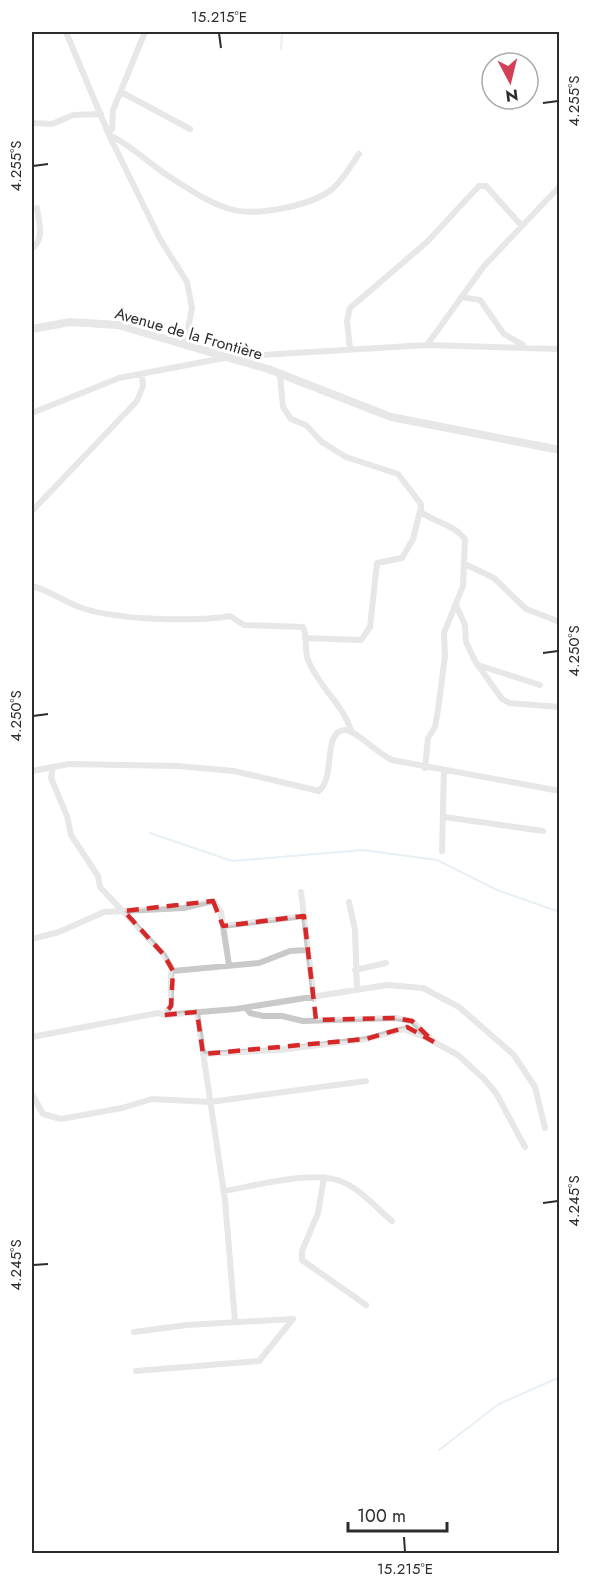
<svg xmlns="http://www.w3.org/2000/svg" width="591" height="1585" viewBox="0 0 591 1585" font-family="Jost,sans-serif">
<rect width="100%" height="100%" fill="#fff"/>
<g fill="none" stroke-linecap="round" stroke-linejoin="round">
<path stroke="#c9dde7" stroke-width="2" d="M281,49L282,32
M150,833L232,861L363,850L437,860L497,890L560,912
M439,1450L499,1404L560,1377"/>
<path stroke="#c9c9c9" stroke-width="6" d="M66,32L109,135L160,239L187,282L192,308L185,344
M121,92L190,129
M32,123L52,124L73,115L101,114
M108,132L112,129L113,110L145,32
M109,135C132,145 151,166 173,179C190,190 210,203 230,209C255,217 310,206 331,190C342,182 351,165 359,154
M32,249C45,238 39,224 37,208
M461,297L480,300L504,334L523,345
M427,345L484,266L560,186
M350,349L347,321L350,308L427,242L479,186H486L522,226
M280,374L283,407L291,419L306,425L322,442L346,457L398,474L421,504V512C436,523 453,524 465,539L463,586L444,633L445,656L438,710L435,727L428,738L425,768
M32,413L119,378L229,357L427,345L560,349
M32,511L137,401L143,386L142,374
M465,564L494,578L526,609L560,622
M32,586C51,591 64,602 82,608C116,620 195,622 230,616L244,625L303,627C308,636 304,650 308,660C318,686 342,703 351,730
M456,605L465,625L466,642L475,661L502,699L509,703L560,707
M305,638L361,640L370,627L377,563L402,558L413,539L420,511
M481,666L540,685
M53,767L51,778L67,816L71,835L98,876L100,887L164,955L173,971
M32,771L69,764L178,766L234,771L319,791C336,777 322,731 345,730C354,729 378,754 392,760L560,791
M444,817L543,831
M442,851L444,770
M301,892L314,999
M349,902L355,930L357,990
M223,926L229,965
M32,939L59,932L104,912L184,908L213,901L221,912L223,926L304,916
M355,970L386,963
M246,1008L250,1013L263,1016H282L303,1021L396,1018L412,1021L434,1042L458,1055L484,1079L496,1093L525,1147
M197,1012L225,1200L235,1321
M164,1015L171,1005V974L173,971L259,963L290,951L307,950
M32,1037L158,1013L164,1015L236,1009L387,985L423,988L459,1007L514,1055L535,1087L545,1128
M203,1054L280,1050L366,1039L404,1029L431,1040
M32,1094L43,1114L61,1119L122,1108L152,1099L210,1102L366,1081
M324,1177L318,1213L302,1251V1260L366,1305
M224,1191C255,1186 311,1170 340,1181C360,1188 376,1208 392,1221
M134,1332L187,1325L293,1319L259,1361L136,1371"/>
<path stroke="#c9c9c9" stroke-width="8" d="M32,329L70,322L118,325L268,369L391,417L560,450"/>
</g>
<path d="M0 0H591V1585H0ZM213,901L223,926L304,916L316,1020L396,1018L412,1021L434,1042L407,1027L366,1039L203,1054L197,1012L164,1015L171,1006L173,971L164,955L124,911Z" fill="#fff" fill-opacity=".55" fill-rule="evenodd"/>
<path fill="none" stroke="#d62828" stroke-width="4.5" stroke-dasharray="12 8" stroke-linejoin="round" d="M213,901L223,926L304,916L316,1020L396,1018L412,1021L434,1042L407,1027L366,1039L203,1054L197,1012L164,1015L171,1006L173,971L164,955L124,911Z"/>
<path fill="none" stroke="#2c2c2c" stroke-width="2" d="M219,33L221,48M543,103L558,101M33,166L48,164M543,653L558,651M33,716L48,714M543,1203L558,1201M33,1265L48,1264M404,1537L405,1552"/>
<g text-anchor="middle" stroke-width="6" stroke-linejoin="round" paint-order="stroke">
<g font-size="16" fill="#2c2c2c" stroke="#fff">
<text transform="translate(189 333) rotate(16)" y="6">Avenue de la Frontière</text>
</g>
</g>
<rect width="591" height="1585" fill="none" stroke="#ffffff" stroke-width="66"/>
<g transform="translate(510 81) rotate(173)"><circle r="28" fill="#ffffff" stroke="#ababab" stroke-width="1.5"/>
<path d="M0-4.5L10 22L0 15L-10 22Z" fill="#d33f54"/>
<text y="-9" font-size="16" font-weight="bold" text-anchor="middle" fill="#2c2c2c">N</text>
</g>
<path d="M348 1522v9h99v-9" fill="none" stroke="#2c2c2c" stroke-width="3"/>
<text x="357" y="1522" font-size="18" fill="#2c2c2c" stroke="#ffffff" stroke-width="4.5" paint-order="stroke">100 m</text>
<rect x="33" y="33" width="525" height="1519" fill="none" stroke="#2c2c2c" stroke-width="2"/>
<g font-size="15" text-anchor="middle" fill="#2c2c2c">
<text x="219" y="22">15.215°E</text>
<text transform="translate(574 101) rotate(-90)" y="5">4.255°S</text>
<text transform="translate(16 166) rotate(-90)" y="5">4.255°S</text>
<text transform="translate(574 651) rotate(-90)" y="5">4.250°S</text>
<text transform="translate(16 716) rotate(-90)" y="5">4.250°S</text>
<text transform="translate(574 1201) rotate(-90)" y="5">4.245°S</text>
<text transform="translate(16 1265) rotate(-90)" y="5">4.245°S</text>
<text x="405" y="1574">15.215°E</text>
</g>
</svg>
